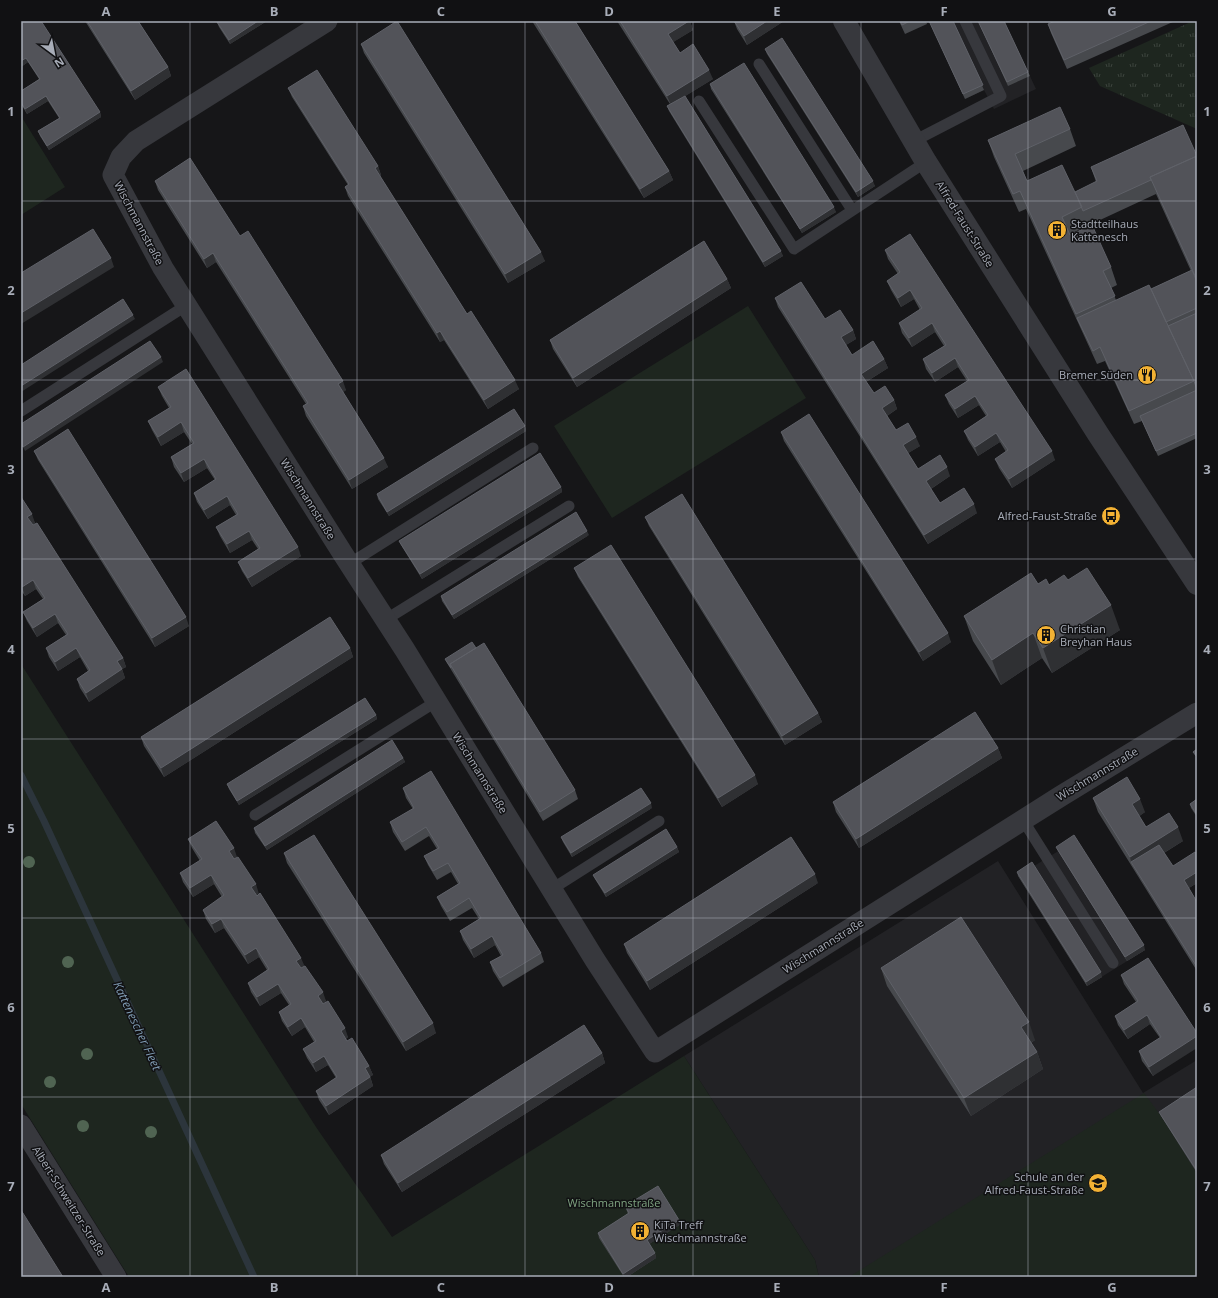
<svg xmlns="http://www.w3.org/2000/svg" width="1218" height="1298" viewBox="0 0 1218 1298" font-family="'Open Sans',sans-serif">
<defs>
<pattern id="grass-tufts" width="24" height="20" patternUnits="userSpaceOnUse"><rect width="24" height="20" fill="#1e261f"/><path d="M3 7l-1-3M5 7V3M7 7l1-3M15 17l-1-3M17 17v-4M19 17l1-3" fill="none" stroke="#3c433d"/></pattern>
</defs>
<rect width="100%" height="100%" fill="#161618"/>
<path fill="#222225" d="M929,21H1004L1036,89L994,109L984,90L965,99Z
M1076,840L1145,950L1087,986L1018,876Z
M998,861L1143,1093L1197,1060V1277H819L815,1260L684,1056Z"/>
<path fill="url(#grass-tufts)" d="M1193,21H1197V129L1100,86L1089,68Z"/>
<path fill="#1e261f" d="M21,116L65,187L21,215Z
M748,306L806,398L612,518L554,426Z
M21,664L316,1127L392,1237L684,1056L815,1260L819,1277H129L21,1104Z
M1144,1093L1161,1116L1197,1173V1277H849Z"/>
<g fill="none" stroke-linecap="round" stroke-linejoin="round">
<path stroke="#2c353c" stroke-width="7" d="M21,775L44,821L254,1277"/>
<path stroke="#37383d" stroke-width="11" d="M759,64L852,210
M699,101L794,249L926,162
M914,141L1001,96L965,21
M21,411L187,305
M349,564L533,448
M385,620L569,506
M255,815L437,701
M1023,820L1113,963
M552,889L659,821"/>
<path stroke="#37383d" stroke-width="21" d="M327,21L136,141L121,157L113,175L163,268L343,554L405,650L595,960L655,1052L1061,796L1197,713
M21,1125L116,1277"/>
<path stroke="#37383d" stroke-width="22" d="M844,21L926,162L1098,434L1197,584"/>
</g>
<g fill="#506452">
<circle cx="29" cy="862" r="6"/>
<circle cx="68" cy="962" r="6"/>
<circle cx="87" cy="1054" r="6"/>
<circle cx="50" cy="1082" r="6"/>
<circle cx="83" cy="1126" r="6"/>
<circle cx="151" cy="1132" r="6"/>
</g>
<path fill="#47494d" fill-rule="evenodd" d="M21,21L100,112L101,117L49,150L40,136L38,131L59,118L48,101L27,114L21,104V91L39,79L28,62L21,67Z
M85,21H138L168,67L171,76L135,100Z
M267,21L230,44L219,27L217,22Z
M532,21H575L669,171L673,180L644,198Z
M617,21H690L693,30L673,42L680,53L713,79L685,96L783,256L765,267L669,111L667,106L670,104Z
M734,21H784L747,45L737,29Z
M899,21H926L927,24L905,34Z
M929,21H953L984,90L965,99Z
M978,21H1004L1030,76L1008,86Z
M1055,21H1175L1067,69L1051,33L1048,24Z
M361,44L545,261L508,283L364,53Z
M765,49L875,186L858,197L767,54Z
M710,84L836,212L802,233L711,89Z
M288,88L378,166L381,175L380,176L467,314L519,389L488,409L444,340L440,342L348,196L345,187L348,185L292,97Z
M1070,129L1076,146L1023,171L1027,181L1075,192L1096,182L1091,167L1197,156V438L1158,456L1142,421L1134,424L1105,361L1097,364L1026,209L1019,212L994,157L988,140ZM1156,194L1191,271L1151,289L1116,300L1111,288L1117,285L1111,267L1070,235V234Z
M155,181L240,236L346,390L343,392L388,467L352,489L306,416L303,406L306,404L216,262L207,268L158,190Z
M885,250L1055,460L1012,488L999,468L995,459L1006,452L1000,442L978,456L968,440L964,431L986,416L979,405L958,418L949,404L945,395L967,381L958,367L935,382L926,369L923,359L944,346L935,332L912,347L902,333L899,323L920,310L914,299L901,307L891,290L887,281L898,274L888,259Z
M727,279L731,288L577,387L553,349L550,340Z
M775,298L825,319L853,330L856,339L846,345L852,355L884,359L888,368L866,382L874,393L894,400L897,409L887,416L896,430L920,446L908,453L918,469L950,476L931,489L940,503L977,513L928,544L778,307Z
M158,387L301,556L252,587L242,571L238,562L258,549L252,540L230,553L220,536L216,527L236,515L230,505L208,519L197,502L194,493L215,480L207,468L184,482L174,467L171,457L192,444L184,432L161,446L152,430L148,421L169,408L162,396Z
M525,426L526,431L389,516L378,499L377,494Z
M781,432L951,642L923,661L784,441Z
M34,451L189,626L155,647L38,460Z
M561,487L562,492L422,579L401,545L399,541Z
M21,497L35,523L32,525L123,658L126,667L122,669L125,678L89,702L80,688L77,679L88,671L80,657L58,671L49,657L46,648L66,635L58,623L37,637L27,621L23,612L43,599L36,589L25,596L21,590Z
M645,517L818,713L822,722L785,745L649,526Z
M589,535L454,619L442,601L441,596Z
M574,568L758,784L722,807L578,577Z
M1068,580L1120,630L1052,673L1042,658L1001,685L973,641L964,616L1038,584L1049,585Z
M350,648L353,657L164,777L144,746L141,737Z
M445,659L575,790L578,799L543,821L447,663Z
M376,715L377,719L239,805L229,789L227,784Z
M998,748L1002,758L859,848L836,812L833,802Z
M403,758L405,762L267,850L255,833L254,828Z
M403,788L541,953L544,962L503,987L493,971L490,962L501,956L495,945L474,958L463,940L460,931L479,919L472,908L450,921L441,906L437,897L458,884L451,872L437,880L428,865L424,856L437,849L429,836L405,851L393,832L390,822L413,809L406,798Z
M1093,798L1145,812L1139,816L1146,827L1183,841L1164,853L1173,866L1197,883L1189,888L1197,902V971L1098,812Z
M1197,799V817L1191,808L1190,804Z
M652,808L572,857L563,842L561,837Z
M188,839L237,857L234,859L256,895L304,966L326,1001L323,1004L348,1037L346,1039L347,1041L369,1066L373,1075L370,1076L373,1086L329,1115L319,1100L316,1091L336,1078L328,1065L316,1072L307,1058L303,1049L314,1042L305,1027L292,1036L282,1021L279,1012L289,1005L281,993L260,1006L251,992L248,983L267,970L259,957L248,964L224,928L215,933L206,919L203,910L222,897L214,884L193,897L183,882L180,873L200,861L192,848Z
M677,847L679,852L606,897L595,879L593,875Z
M1056,847L1145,950L1127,961L1058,851Z
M284,853L436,1033L406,1051L287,863Z
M1017,872L1102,977L1087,986L1018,876Z
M818,883L650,990L627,953L624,944Z
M881,968L1035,1040L1031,1043L1037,1052L1043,1069L971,1116L887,986Z
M1121,975L1197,1033L1153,1076L1142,1061L1139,1051L1160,1038L1150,1024L1128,1039L1118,1025L1115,1016L1136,1002L1124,984Z
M602,1053L605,1063L402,1192L384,1164L381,1155Z
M1197,1087V1173L1161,1116L1159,1112Z
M625,1206L681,1224L649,1244L655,1253L656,1258L627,1277H624L599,1238L598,1233L628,1214Z"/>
<path fill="#2f3033" d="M258,21H267L230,44L229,40Z
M689,21H690L693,30L672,43L668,34Z
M767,21H784L747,45L744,36Z
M26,58L28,62L21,67V61Z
M168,67L171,76L135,100L131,91Z
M709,70L713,79L671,105L667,96Z
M46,96L48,101L27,114L25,109Z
M100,112L101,117L49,150L47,146Z
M378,166L381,175L378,177L375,168Z
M669,171L673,180L644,198L640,189Z
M873,181L875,186L858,197L856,192Z
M834,207L836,212L802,233L800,229Z
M781,251L783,256L765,267L763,262Z
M541,252L545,261L508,283L505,274Z
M213,253L216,262L207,268L204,259Z
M111,258L114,267L21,324V313Z
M727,279L731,288L577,387L573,378Z
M910,290L914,299L901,307L898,298Z
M133,315L135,319L21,392V386Z
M932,323L935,332L912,347L909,338Z
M853,330L856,339L844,346L841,337Z
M440,331L444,340L440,342L437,333Z
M161,357L163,362L25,451L23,447Z
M955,358L958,367L935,382L932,373Z
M884,359L888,368L864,383L861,374Z
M515,380L519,389L488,409L484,400Z
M343,381L346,390L341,394L338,384Z
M975,396L979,405L958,418L955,409Z
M894,400L897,409L885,417L882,408Z
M181,422L184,432L161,446L158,437Z
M525,426L526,431L389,516L387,512Z
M996,433L1000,442L978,456L975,447Z
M916,437L920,446L907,454L903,445Z
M1052,451L1055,460L1012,488L1009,479Z
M384,458L388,467L352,489L349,480Z
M204,459L207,468L184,482L181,473Z
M947,467L950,476L929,490L926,481Z
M561,487L562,492L422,579L420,574Z
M227,496L230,505L208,519L204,510Z
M974,504L977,513L928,544L924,535Z
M32,514L35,523L30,526L27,517Z
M249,531L252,540L230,553L227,544Z
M587,531L589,535L454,619L452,615Z
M298,547L301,556L252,587L248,578Z
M33,580L36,589L25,596L22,587Z
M1111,605L1120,630L1052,673L1043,648Z
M55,614L58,623L37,637L33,628Z
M186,617L189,626L155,647L152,638Z
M948,633L951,642L923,661L919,652Z
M1033,633L1042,658L1001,685L992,660Z
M76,648L80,657L58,671L55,662Z
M350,648L353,657L164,777L161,768Z
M123,658L126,667L120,670L117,661Z
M122,669L125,678L89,702L86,693Z
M818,713L822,722L785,745L782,736Z
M376,715L377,719L239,805L237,801Z
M998,748L1002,758L859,848L856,839Z
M403,758L405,762L267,850L265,846Z
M755,775L758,784L722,807L718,798Z
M1140,799L1145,812L1137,818L1132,804Z
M651,803L652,808L572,857L571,853Z
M1178,827L1183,841L1136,870L1131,862L1130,857Z
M677,847L679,852L606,897L605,893Z
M234,848L237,857L232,860L229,851Z
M1197,872V883L1187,889L1184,880Z
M815,874L818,883L650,990L647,981Z
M211,875L214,884L193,897L190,888Z
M256,884L259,894L255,896L251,887Z
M221,919L224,928L215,933L212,924Z
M492,936L495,945L474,958L471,949Z
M1144,945L1145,950L1127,961L1125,957Z
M256,948L259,957L248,964L245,955Z
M301,958L305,967L300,970L296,961Z
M1101,972L1102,977L1087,986L1086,982Z
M278,984L281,993L260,1006L257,997Z
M323,992L326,1001L321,1005L318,996Z
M1147,1015L1150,1024L1128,1039L1124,1030Z
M301,1018L305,1027L292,1036L288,1027Z
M1029,1022L1035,1040L1027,1045L1021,1027Z
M433,1023L436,1033L406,1051L403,1042Z
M345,1028L348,1037L344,1040L341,1031Z
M1197,1036V1048L1153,1076L1149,1067Z
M1037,1052L1043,1069L971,1116L964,1098Z
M602,1053L605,1063L402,1192L398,1183Z
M324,1056L328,1065L316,1072L313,1063Z
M369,1066L373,1075L368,1078L365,1068Z
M370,1077L373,1086L329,1115L326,1106Z
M679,1220L681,1224L648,1245L647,1240Z
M655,1253L656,1258L627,1277H624L623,1274Z"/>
<path fill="#525359" stroke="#5f6168" d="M21,21H41L100,112L47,146L38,131L60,118L46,96L25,109L21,102V91L40,79L26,58L21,61Z
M87,21H138L168,67L131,91Z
M219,21H258L229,40L217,22Z
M397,21L541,252L505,274L361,44Z
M535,21H575L669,171L640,189Z
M620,21H689L668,34L680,53L693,44L709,70L667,96Z
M734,21H767L744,36Z
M900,21H910L902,25Z
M929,21H953L983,85L963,94Z
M978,21H1004L1028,72L1007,82Z
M1055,21H1151L1064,60L1048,24Z
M782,38L873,181L856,192L765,49Z
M744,63L834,207L800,229L710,84Z
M317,70L378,166L375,168L467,314L471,311L515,380L484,400L440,331L437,333L345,187L349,184L288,88Z
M685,96L781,251L763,262L667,106Z
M1060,107L1070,129L1015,154L1027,181L1062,165L1082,207L1062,217L1070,235L1092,225L1111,267L1103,271L1115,296L1076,314L1020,191L1013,194L988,140Z
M1183,125L1197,156L1150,177L1151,180L1083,211L1075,192L1097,181L1091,167Z
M1197,156V280L1150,177Z
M190,158L240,236L248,231L343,381L338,384L384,458L349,480L303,406L308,403L213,253L204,259L155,181Z
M93,229L111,258L21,313V273Z
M910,234L1052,451L1009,479L995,459L1008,450L996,433L975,447L964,431L988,415L975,396L955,409L945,395L969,380L955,358L932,373L923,359L946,345L932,323L909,338L899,323L922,308L910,290L898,298L887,281L900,272L885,250Z
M704,241L727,279L573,378L550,340Z
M1192,270L1197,282V308L1166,322L1151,289Z
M801,282L825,319L840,310L853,330L841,337L852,355L873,341L884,359L861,374L874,393L885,386L894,400L882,408L896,430L908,423L916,437L903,445L918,469L940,455L947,467L926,481L940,503L964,488L974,504L924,535L775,298Z
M1149,285L1194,381L1129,411L1100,347L1093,351L1077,318Z
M123,299L133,315L21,386V365Z
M1197,313V390L1194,381L1168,326Z
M150,341L161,357L23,447L21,444V424Z
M186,369L298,547L248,578L238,562L260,548L249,531L227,544L216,527L238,514L227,496L204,510L194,493L216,479L204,459L181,473L171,457L194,443L181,422L158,437L148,421L171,407L158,387Z
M1197,390V433L1156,451L1140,416Z
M514,409L525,426L387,512L377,494Z
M809,414L948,633L919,652L781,432Z
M68,429L186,617L152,638L34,451Z
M540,453L561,487L420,574L399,541Z
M682,494L818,713L782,736L645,517Z
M21,497L32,514L27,517L33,525L37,523L123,658L117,661L122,669L86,693L77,679L90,670L76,648L55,662L46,648L68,634L55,614L33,628L23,612L45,598L33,580L22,587L21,586Z
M576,512L587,531L452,615L441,596Z
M611,545L755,775L718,798L574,568Z
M1087,568L1111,605L1043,648L1033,633L992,660L964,616L1031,573L1038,584L1046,579L1049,585L1064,575L1068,580Z
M330,617L350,648L161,768L141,737Z
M472,642L476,648L450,664L451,668L445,659Z
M484,643L575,790L540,812L450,664Z
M365,698L376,715L237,801L227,784Z
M975,712L998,748L856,839L833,802Z
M392,740L403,758L265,846L254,828Z
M1197,749V757L1193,752Z
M431,771L541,953L500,978L490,962L503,955L492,936L471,949L460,931L481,918L469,898L447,912L437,897L460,883L448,863L433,871L424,856L439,848L426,827L402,842L390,822L414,808L403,788Z
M1127,777L1140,799L1132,804L1146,827L1169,813L1178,827L1130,857L1093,798Z
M641,788L651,803L571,853L561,837Z
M1197,799V815L1190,804Z
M216,821L234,848L229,851L234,859L238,857L256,884L251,887L257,896L260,893L301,958L296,961L301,968L305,966L323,992L318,996L323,1004L328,1001L345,1028L341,1031L347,1041L352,1038L369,1066L365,1068L370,1077L326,1106L316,1091L337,1077L324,1056L313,1063L303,1049L316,1041L301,1018L288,1027L279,1012L291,1004L278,984L257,997L248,983L269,969L256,948L245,955L221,919L212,924L203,910L224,895L211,875L190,888L180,873L202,859L188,839Z
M666,829L677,847L605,893L593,875Z
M314,835L433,1023L403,1042L284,853Z
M1074,835L1144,945L1125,957L1056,847Z
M791,837L815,874L647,981L624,944Z
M1159,845L1173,866L1195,852L1197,855V872L1184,880L1197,902V967L1131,862Z
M1032,862L1101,972L1086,982L1017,872Z
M961,917L1029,1022L1021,1027L1037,1052L964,1098L881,968Z
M1148,958L1197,1033V1036L1149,1067L1139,1051L1161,1037L1147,1015L1124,1030L1115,1016L1138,1001L1121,975Z
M584,1025L602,1053L398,1183L381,1155Z
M1197,1087V1171L1159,1112Z
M658,1186L679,1220L647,1240L655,1253L623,1274L598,1233L629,1213L625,1206Z
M21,1210L63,1277H21Z"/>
<path fill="none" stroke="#a8adb8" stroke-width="1" stroke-opacity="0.55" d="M190,21V1277M357,21V1277M525,21V1277M693,21V1277M861,21V1277M1028,21V1277M21,201H1197M21,380H1197M21,559H1197M21,739H1197M21,918H1197M21,1097H1197"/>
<defs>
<g id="building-disc" transform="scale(1)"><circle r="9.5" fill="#f2b134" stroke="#111113"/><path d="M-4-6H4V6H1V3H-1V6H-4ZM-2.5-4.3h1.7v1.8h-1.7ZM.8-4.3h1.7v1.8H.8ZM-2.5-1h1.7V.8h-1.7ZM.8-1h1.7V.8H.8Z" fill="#111"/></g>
<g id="restaurant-disc" transform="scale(1)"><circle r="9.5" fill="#f2b134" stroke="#111113"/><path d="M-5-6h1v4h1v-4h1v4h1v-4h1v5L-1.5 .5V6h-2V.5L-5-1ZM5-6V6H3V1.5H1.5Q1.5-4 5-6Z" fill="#111"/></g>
<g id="bus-disc" transform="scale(1)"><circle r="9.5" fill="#f2b134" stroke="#111113"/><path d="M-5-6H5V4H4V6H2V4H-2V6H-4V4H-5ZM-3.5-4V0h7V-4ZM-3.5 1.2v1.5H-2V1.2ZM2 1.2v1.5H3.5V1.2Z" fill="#111"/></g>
<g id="school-disc" transform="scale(1)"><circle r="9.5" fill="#f2b134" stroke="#111113"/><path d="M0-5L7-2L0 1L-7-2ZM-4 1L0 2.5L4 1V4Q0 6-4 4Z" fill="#111"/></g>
</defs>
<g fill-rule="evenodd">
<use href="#building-disc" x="1057" y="230"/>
<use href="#restaurant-disc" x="1147" y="375"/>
<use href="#bus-disc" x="1111" y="516"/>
<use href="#building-disc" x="1046" y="635"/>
<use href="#school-disc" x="1098" y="1183"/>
<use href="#building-disc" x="640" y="1231"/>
</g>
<g text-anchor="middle" stroke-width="3" stroke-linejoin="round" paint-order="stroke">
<g font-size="11" fill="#a8adb8" stroke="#111113">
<text transform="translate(139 223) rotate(62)" y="4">Wischmannstraße</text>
<text transform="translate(965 224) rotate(58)" y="4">Alfred-Faust-Straße</text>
<text transform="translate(308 499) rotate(58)" y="4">Wischmannstraße</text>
<text transform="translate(480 773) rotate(58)" y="4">Wischmannstraße</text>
<text transform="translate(1097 774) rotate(-31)" y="4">Wischmannstraße</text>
<text transform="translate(823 946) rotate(-32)" y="4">Wischmannstraße</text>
<text transform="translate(69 1201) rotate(58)" y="4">Albert-Schweitzer-Straße</text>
</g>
<g font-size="11" fill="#a8adb8" stroke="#111113" text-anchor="start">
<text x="1071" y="228">Stadtteilhaus<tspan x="1071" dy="13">Kattenesch</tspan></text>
<text x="1133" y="379" text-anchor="end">Bremer Süden</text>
<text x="1097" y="520" text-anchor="end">Alfred-Faust-Straße</text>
<text x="1060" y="633">Christian<tspan x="1060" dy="13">Breyhan Haus</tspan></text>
<text x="1084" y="1181" text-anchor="end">Schule an der<tspan x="1084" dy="13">Alfred-Faust-Straße</tspan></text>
<text x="654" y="1229">KiTa Treff<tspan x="654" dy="13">Wischmannstraße</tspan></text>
</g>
<g font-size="11" fill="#7fa381" stroke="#111113">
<text x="614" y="1207">Wischmannstraße</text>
</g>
<g font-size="12" font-style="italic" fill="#7f9bb3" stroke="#111113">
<text transform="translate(137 1026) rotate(65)" y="4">Kattenescher Fleet</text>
</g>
</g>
<rect width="1218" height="1298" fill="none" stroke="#111113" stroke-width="44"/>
<g transform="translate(54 54) rotate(148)" stroke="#111113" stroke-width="3" paint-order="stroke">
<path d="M0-3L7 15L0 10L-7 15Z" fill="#a8adb8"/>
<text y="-6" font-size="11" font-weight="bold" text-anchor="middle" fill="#a8adb8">N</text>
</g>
<rect x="22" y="22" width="1174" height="1254" fill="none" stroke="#a8adb8" stroke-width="1.5"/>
<g font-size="13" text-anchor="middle" font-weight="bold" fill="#a8adb8">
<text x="106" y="16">A</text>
<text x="274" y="16">B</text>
<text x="441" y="16">C</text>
<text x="609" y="16">D</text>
<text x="777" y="16">E</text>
<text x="944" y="16">F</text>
<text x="1112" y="16">G</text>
<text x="11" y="116">1</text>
<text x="1207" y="116">1</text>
<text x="11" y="295">2</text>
<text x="1207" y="295">2</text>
<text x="11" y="474">3</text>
<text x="1207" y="474">3</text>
<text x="11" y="654">4</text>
<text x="1207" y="654">4</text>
<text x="11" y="833">5</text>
<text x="1207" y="833">5</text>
<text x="11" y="1012">6</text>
<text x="1207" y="1012">6</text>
<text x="11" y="1191">7</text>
<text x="1207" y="1191">7</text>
<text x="106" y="1292">A</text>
<text x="274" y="1292">B</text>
<text x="441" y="1292">C</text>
<text x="609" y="1292">D</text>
<text x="777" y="1292">E</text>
<text x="944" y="1292">F</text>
<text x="1112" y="1292">G</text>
</g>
</svg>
